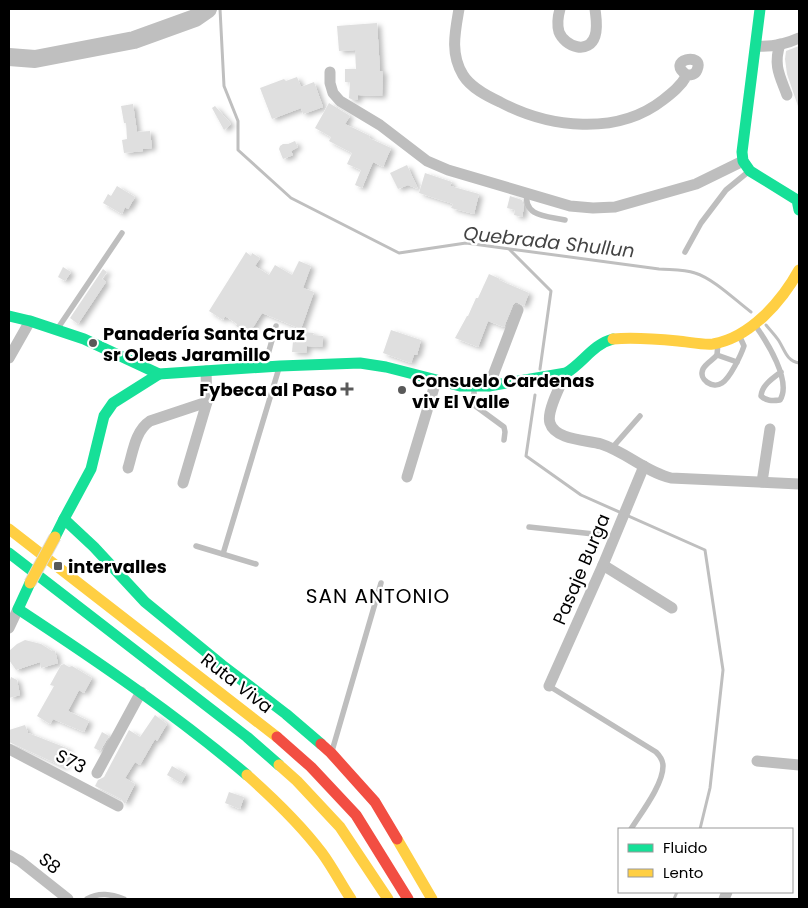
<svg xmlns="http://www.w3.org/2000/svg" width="808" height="908" font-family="Poppins,sans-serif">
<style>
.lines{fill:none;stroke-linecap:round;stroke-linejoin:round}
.stream{stroke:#bfbfbf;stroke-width:3}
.river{stroke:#bfbfbf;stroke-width:18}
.building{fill:#dfdfdf;filter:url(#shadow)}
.lane{stroke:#bebebe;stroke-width:5.5}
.street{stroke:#bebebe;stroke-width:11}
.fast{stroke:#16e098;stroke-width:11}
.slow{stroke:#ffcf43;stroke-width:11}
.jam{stroke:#f24e42;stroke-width:11}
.slow-bridge-casing{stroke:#dbdbdb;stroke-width:13;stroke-linecap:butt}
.slow-bridge{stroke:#ffcf43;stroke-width:11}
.poi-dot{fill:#595959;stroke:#fff;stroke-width:2}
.labels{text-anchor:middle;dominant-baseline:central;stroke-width:4.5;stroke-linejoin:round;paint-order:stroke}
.poi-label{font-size:18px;font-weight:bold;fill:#000;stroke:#fff;text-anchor:start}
.street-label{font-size:18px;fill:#000;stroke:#fff}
.water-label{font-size:19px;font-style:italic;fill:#444;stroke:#fff}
.quarter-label{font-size:20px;letter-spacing:1px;fill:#000;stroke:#fff}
</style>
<defs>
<filter id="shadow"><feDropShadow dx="4" dy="2.5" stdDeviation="2.5" flood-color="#0004"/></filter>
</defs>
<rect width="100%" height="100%" fill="#fff"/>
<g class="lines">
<g class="stream">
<path d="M220,9L224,86L238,121V150L291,198L399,253L466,243L659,269C671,270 684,269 695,273C714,279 735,300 751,312"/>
<polyline points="510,250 551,291 540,369"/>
<path d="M766,325C770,330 775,335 779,341C785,351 787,361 799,363"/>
<polyline points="535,395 526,456 581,495 705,550 723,670 710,788 700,829"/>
<polyline points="674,899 677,892"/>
</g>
<polyline class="river" points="9,57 35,59 134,40 195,18 208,9"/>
</g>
<g class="building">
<polygon points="377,23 380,71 383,71 382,96 358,95 358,100 353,100 349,98 350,82 345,82 345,69 356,69 355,50 339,51 337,26"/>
<polygon points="799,46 799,109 787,74 785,59 786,51"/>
<polygon points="297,77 301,87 314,82 323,107 303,114 301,108 272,119 260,88 284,79 286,81"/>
<polygon points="329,103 350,116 345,124 370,136 369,138 391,148 383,167 373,162 362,188 355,185 361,170 347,164 352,153 329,141 331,137 315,128"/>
<polygon points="133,104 137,132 150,131 152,148 143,149 143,151 124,153 122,140 127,139 126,123 124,123 121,106"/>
<polygon points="215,106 231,124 224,130 212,108"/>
<polygon points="295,141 298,147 291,151 293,155 283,159 279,149 280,146 283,144 288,144"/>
<polygon points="407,165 418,189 408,185 398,189 390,173"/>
<polygon points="425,173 452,182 450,186 479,194 474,214 451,208 453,204 419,193"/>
<polygon points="117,186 135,197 128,209 125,207 122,214 103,203 108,194 111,196"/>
<polygon points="510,196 522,200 524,207 522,217 514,215 515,210 507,208"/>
<polygon points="246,252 251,256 252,253 260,258 255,266 269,275 275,265 292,275 299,261 311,266 303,288 314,292 301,329 262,313 249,334 236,326 237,324 225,316 223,320 209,311"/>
<polygon points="63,267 71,272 65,281 58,277"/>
<polygon points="103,269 107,272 102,279 106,282 78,324 70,318"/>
<polygon points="489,274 500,279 499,280 529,293 524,306 516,302 513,305 504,327 488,321 478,347 455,338 467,316 468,316 476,298 478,298"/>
<polygon points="391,330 421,340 417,355 414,355 411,363 383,353"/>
<polygon points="294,331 314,333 313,335 323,336 322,347 307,346 306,353 292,352"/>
<polygon points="25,640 41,644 52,651 55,651 58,663 41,668 40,662 16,670 9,660 9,651 17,644"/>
<polygon points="64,664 69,667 72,666 92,678 84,693 79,690 68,711 89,721 84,732 53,719 50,724 37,716 54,686 50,685 61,665"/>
<polygon points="11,677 17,680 20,695 9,698 9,683"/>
<polygon points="155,715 167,724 157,741 155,739 140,765 135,762 125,778 135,784 125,804 121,799 95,786 98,780 104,777 129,730 140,737"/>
<polygon points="25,725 28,733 69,749 65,758 68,759 64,767 9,742 9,730"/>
<polygon points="102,732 109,736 100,751 94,748"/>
<polygon points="172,766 186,774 181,783 167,775"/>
<polygon points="229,792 244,797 240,809 225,803"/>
</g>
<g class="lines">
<g class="lane">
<path d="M527,193C523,217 547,216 565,220"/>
<polyline points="685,252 701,223 726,190 748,172"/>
<path d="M755,325C767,342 792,381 780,400C772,401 766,401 761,396C762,385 773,378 781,372"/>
<polyline points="58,328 122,233"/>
<path d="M718,343L717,355C713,360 706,363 703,369C698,380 713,389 722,383C730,378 741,355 744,346L739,335"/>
<polyline points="717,355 737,362"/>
<polyline points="265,365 276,326"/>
<polyline points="474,388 474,405 504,427 505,432 504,440"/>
<polyline points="612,448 640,416"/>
<polyline points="529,527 603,535 614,538"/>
<polyline points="196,546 256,564"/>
<polyline points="223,554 279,368"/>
<path d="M549,686L656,752C660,756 663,761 663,766C663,785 641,813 631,829"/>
<polyline points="332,751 381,583"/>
<path d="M87,899C99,892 111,894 124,899"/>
</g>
<g class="street">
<path d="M459,9C455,32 450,54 463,75C471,88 487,96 500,102C549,128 617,136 663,100C672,93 681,86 687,75C691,75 695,75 697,70C705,51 664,60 687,75"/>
<path d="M560,9C558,16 557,25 559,32C565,47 589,55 595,36C598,27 596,18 595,9"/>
<path d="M780,44C773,66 780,76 787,95"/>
<path d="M757,46C771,47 786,44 799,38"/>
<polyline points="330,72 330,83 333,93 340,101 380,125 427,161 448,170 570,206 593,208 615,207 696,184 743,161"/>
<polyline points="9,358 30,321"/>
<path d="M566,373C561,384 546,412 550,423C555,440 587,440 601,444C626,452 646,472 671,478L799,484"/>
<polyline points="489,386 518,310"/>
<path d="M128,468C133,452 135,431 150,421L207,402"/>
<polyline points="407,477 436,381"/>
<polyline points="762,482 770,429"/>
<polyline points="183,483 207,402 206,371"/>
<polyline points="603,565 672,608"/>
<polyline points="9,628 18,609"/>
<polyline points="549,686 603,565 644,466"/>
<polyline points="9,749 118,806"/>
<polyline points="757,761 799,765"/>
<polyline points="97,773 141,692"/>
<polyline points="9,855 20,861 68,899"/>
<polyline points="724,899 727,892"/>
</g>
<g class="fast">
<polyline points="760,9 742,152 743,161 750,171 797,200 799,210"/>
<path d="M9,316L30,321L84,339L159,374L280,366L360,363L386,367L460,386H489L566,373C583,363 593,344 613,339"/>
<polyline points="64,519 91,469 104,416 113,403 159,374"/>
<polyline points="55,537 64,519 94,547 145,602 222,665 286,714 321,744"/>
<polyline points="9,553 247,737 279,765"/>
<path d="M30,583L18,609C97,661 175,714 247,775"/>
</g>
<g class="slow">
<path d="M613,339C635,337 657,339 678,341C689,342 703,345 713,344C750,338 782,301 799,270"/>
<polyline points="9,529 277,737"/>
<polyline points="279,765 297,781 340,827 388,899"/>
<path d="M247,775C274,799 301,825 322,853C333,868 341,884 351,899"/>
<polyline points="397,839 432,899"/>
</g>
<g class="jam">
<polyline points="277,737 311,767 356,815 408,899"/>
<polyline points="321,744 331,753 375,802 397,839"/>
</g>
<defs>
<polyline id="slow-bridge" points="30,583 55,537"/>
</defs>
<use href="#slow-bridge" class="slow-bridge-casing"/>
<use href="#slow-bridge" class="slow-bridge"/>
</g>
<g class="poi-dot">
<circle cx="93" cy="343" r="5"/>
<path d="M344.5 381.5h5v5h5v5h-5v5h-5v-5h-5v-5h5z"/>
<circle cx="402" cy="390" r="5"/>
<rect x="53" y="561" width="10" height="10" rx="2.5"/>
</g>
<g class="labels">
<g class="poi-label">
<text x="103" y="333">Panadería Santa Cruz<tspan x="103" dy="21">sr Oleas Jaramillo</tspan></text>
<text x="412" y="380">Consuelo Cardenas<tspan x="412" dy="21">viv El Valle</tspan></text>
<text x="337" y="389" text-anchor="end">Fybeca al Paso</text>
<text x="68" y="566">intervalles</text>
</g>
<g class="street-label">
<text transform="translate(581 569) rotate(-67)">Pasaje Burga</text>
<text transform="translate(237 683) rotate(38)">Ruta Viva</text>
<text transform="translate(71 761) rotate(27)">S73</text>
<text transform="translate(50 863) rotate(39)">S8</text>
</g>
<g class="water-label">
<text transform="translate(549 242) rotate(6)">Quebrada Shullun</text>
</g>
<g class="quarter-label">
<text x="378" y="596">SAN ANTONIO</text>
</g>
</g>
<rect width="808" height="908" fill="none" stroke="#000000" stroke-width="20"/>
<rect x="618" y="828" width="175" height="65" fill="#ffffff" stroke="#999999"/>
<rect x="628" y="844" width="25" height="8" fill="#16e098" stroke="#999999"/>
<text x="663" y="853" font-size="15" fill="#000000">Fluido</text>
<rect x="628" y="869" width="25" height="8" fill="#ffcf43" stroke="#999999"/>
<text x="663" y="878" font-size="15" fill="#000000">Lento</text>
</svg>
